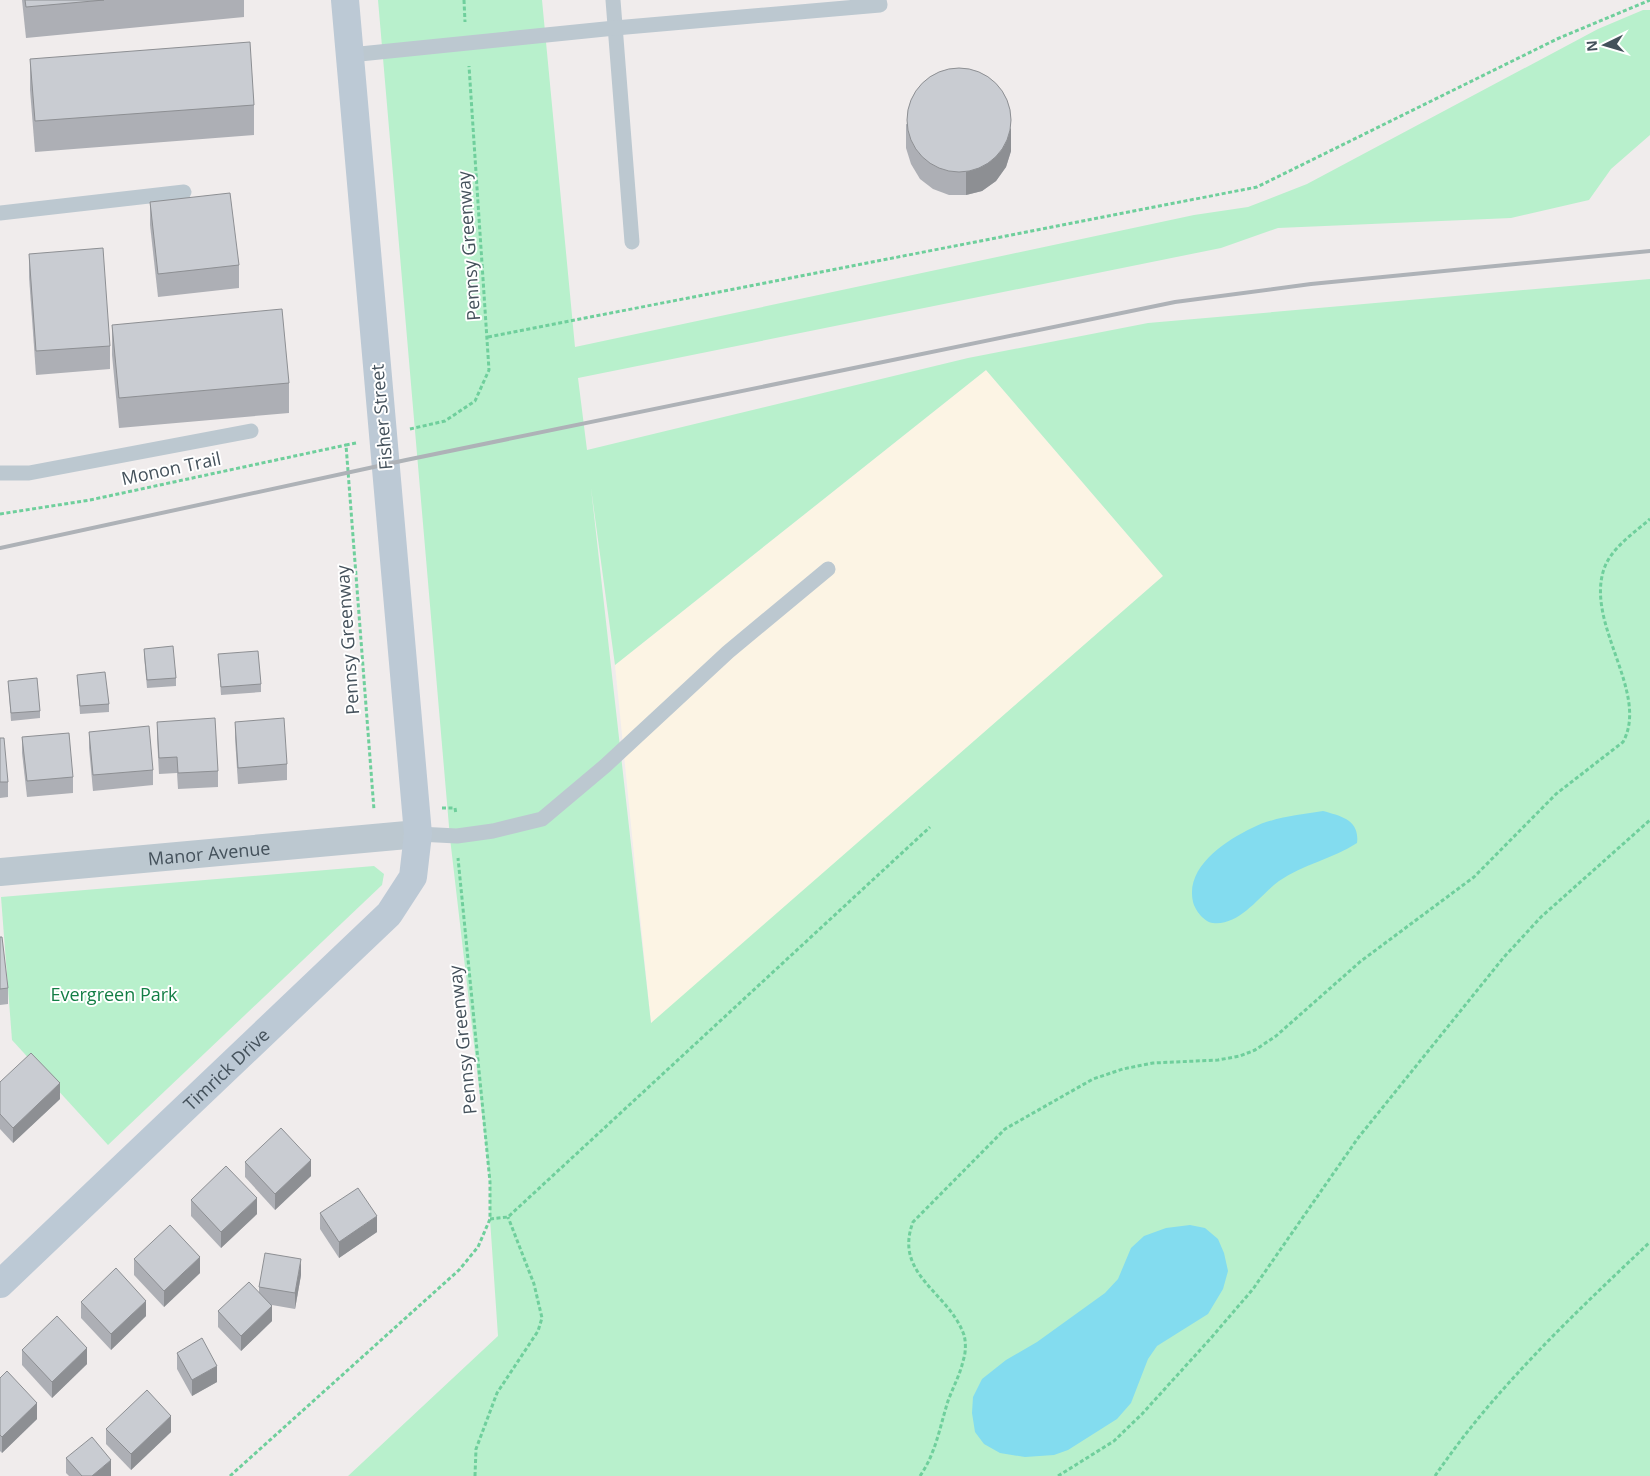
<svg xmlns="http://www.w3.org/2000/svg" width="1650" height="1476" font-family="'Open Sans',sans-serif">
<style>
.commercial{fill:#fcf4e4}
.green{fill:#b8f0cc;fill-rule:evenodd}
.water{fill:#83dcef}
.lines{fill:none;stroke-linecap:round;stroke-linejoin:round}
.path{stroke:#6fcf9c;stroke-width:3;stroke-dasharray:4 2.5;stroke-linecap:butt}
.lane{stroke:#bcc8d0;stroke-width:15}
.street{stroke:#bcc8d0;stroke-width:28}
.secondary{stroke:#bcc9d5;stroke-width:28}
.rail{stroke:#aeb2b7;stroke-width:4}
.wall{fill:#adafb5}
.shaded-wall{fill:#8d8f93}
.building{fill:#c9ccd2;stroke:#8d8f93}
.labels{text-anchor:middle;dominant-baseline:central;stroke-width:4;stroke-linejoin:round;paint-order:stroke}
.street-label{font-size:18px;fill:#44515b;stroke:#fff}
.park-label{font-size:18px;fill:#137e45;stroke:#fff}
</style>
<rect width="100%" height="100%" fill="#f0ecec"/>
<polygon class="commercial" points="986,370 1163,576 651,1024 615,665"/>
<g class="green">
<path d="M378,0H542L575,347L1194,215L1248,207L1307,184L1598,29L1643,10H1650V135L1611,169L1589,200L1511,218L1278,228L1221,248L578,378L587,450L968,358L1148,323L1650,279V1476H348L498,1336L490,1219V1182L450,838ZM986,370L1163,576L651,1023L591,488L615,665Z"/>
<polygon points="374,866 384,874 382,885 108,1145 12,1040 1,897"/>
</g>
<g class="water">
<path d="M1323,811C1341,816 1360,820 1357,843C1333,859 1303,864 1279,881C1260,895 1240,926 1213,923C1204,922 1195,910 1193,902C1185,867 1225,841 1252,828C1273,817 1300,815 1323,811Z"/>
<polygon points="1190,1225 1205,1228 1218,1239 1224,1253 1228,1271 1223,1289 1208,1314 1157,1346 1148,1359 1131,1403 1117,1419 1068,1450 1054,1455 1025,1457 1000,1453 984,1444 975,1432 972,1413 973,1397 982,1379 1006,1360 1037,1342 1105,1293 1118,1279 1131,1248 1144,1236 1166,1228"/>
</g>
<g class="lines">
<g class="path">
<polyline points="464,0 465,22"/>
<polyline points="488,337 1257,187 1557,39 1650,0"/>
<polyline points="410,429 445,421 475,401 489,370 469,66"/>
<polyline points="356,443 346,445 374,810"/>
<polyline points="0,514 90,500 346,445"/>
<polyline points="442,808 455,808 456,814"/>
<polyline points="490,1219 508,1217 930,827"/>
<polyline points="230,1476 459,1270 478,1247 490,1219 490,1182 458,858"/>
<polyline points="475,1476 476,1449 497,1393 538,1331 542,1318 534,1284 508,1217"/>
<path d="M920,1476C936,1453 940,1426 948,1401C953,1387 960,1375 963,1361C966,1353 966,1342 964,1335C949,1292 893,1275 913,1222L1005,1129L1093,1079L1123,1069L1153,1063L1218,1060L1240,1056L1255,1050L1276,1036L1361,961L1474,877L1556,794L1623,742C1650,693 1585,624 1604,569C1611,548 1634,533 1650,519"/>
<polyline points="1058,1476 1114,1441 1142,1414 1211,1338 1253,1289 1358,1138 1504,957 1541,917 1650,820"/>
<path d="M1435,1476C1494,1389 1574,1314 1650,1242"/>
</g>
<g class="lane">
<polyline points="613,0 632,242"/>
<polyline points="350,55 615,28 880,5 879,0"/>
<polyline points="0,213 184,192"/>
<polyline points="0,473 29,473 251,431"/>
<polyline points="418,834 457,836 493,831 542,819 605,766 728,652 828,569"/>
</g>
<path class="street" id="s1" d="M0,872L418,834"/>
<path class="secondary" id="s2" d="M0,1284L389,914L413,877L418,834L345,0"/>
<polyline class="rail" points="0,548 406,460 1175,302 1311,284 1650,251"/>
</g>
<g class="wall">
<polygon points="22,0 244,0 244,17 26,38"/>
<polygon points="30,59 254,105 254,135 35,152 30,90"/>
<polygon points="906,124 1011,151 1006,167 996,181 982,191 966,195 949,195 933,189 920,179 911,164 906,148"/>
<polygon points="150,202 239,265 239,288 158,297 150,225"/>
<polygon points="29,254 110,346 110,369 36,375 29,277"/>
<polygon points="112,325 289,383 289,413 119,428 112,355"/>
<polygon points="144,649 176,678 176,686 147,688 144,656"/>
<polygon points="218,654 261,684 261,692 221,695"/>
<polygon points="77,675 109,704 109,712 80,714"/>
<polygon points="8,681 40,711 40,718 11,721"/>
<polygon points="157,722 218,771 218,787 178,789 177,773 159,774 157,737"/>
<polygon points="235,722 287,764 287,780 238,784 235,738"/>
<polygon points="89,732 153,770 153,785 93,791 89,748"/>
<polygon points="22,737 73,777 73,793 27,797 22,753"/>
<polygon points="0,738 8,782 8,797 0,798"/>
<polygon points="0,937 8,988 8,1004 0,1005"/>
<polygon points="0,1082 60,1099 13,1143 0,1129"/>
<polygon points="245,1162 311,1176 275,1210 245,1177"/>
<polygon points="191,1200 257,1214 221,1248 191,1216"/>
<polygon points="320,1213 377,1232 339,1258 320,1229"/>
<polygon points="134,1259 200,1273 164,1307 134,1275"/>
<polygon points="301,1275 295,1309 272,1305 272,1321 241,1351 218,1327 218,1311 259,1292 259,1287"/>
<polygon points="81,1302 146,1316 111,1350 81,1318"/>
<polygon points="22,1350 87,1364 52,1398 22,1365"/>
<polygon points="177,1353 217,1382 192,1396 177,1369"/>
<polygon points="0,1378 37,1419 2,1453 0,1451"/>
<polygon points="106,1429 171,1432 131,1470 106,1444"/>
<polygon points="66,1458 111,1476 69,1476 66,1473"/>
</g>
<g class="shaded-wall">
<polygon points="1011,128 1011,151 1006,167 996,181 982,191 966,195 966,172"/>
<polygon points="60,1083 60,1099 13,1143 13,1128"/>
<polygon points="311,1160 311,1176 275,1210 275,1194"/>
<polygon points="257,1198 257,1214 221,1248 221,1232"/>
<polygon points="377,1216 377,1232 339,1258 339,1242"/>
<polygon points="200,1257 200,1273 164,1307 164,1291"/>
<polygon points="301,1259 301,1275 295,1309 295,1293"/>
<polygon points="146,1301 146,1316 111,1350 111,1334"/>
<polygon points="272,1306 272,1321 241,1351 241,1336"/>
<polygon points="87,1348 87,1364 52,1398 52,1382"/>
<polygon points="217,1366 217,1382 192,1396 192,1380"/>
<polygon points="37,1403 37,1419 2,1453 2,1437"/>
<polygon points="171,1416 171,1432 131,1470 131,1454"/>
<polygon points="111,1460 111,1476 92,1476"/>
</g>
<g class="building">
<polygon points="25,0 104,0 26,7"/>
<polygon points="250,42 254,105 35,121 30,59"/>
<circle cx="959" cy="120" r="52"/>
<polygon points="230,193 239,265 158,274 150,202"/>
<polygon points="103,248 110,346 36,351 29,254"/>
<polygon points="282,309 289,383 119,398 112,325"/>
<polygon points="173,646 176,678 147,680 144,649"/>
<polygon points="258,651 261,684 221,687 218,654"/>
<polygon points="105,672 109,704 80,706 77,675"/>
<polygon points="37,678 40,711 11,713 8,681"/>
<polygon points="215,718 218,771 178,773 177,757 159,758 157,722"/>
<polygon points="284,718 287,764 238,768 235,722"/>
<polygon points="149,726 153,770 93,775 89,732"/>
<polygon points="69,733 73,777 27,781 22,737"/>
<polygon points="0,738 4,738 8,782 0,782"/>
<polygon points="0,937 2,937 8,988 0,989"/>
<polygon points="31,1053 60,1083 13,1128 0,1114 0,1082"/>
<polygon points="281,1128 311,1160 275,1194 245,1162"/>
<polygon points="226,1166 257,1198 221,1232 191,1200"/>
<polygon points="358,1188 377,1216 339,1242 320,1213"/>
<polygon points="170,1225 200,1257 164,1291 134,1259"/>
<polygon points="265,1253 301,1259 295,1293 259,1287"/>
<polygon points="116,1268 146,1301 111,1334 81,1302"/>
<polygon points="249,1282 272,1306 241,1336 218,1311"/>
<polygon points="57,1316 87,1348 52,1382 22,1350"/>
<polygon points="202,1338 217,1366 192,1380 177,1353"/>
<polygon points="7,1371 37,1403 2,1437 0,1435 0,1378"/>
<polygon points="147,1390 171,1416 131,1454 106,1429"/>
<polygon points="92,1437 111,1460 92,1476 82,1476 66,1458"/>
</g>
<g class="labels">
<g class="street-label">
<text transform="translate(468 246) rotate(-94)">Pennsy Greenway</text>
<text transform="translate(381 417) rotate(-95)">Fisher Street</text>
<text transform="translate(171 468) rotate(-12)">Monon Trail</text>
<text transform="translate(347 640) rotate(-94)">Pennsy Greenway</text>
<text stroke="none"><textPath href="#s1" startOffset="210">Manor Avenue</textPath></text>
<text transform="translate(462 1040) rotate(-96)">Pennsy Greenway</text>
<text stroke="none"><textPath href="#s2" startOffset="312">Timrick Drive</textPath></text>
</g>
<g class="park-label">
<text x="114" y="994">Evergreen Park</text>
</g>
</g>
<g transform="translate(1605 45) rotate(265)" stroke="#ffffff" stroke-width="4" paint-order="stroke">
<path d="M0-4L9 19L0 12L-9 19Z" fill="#44515b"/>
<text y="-8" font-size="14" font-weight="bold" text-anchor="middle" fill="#44515b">N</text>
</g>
</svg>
